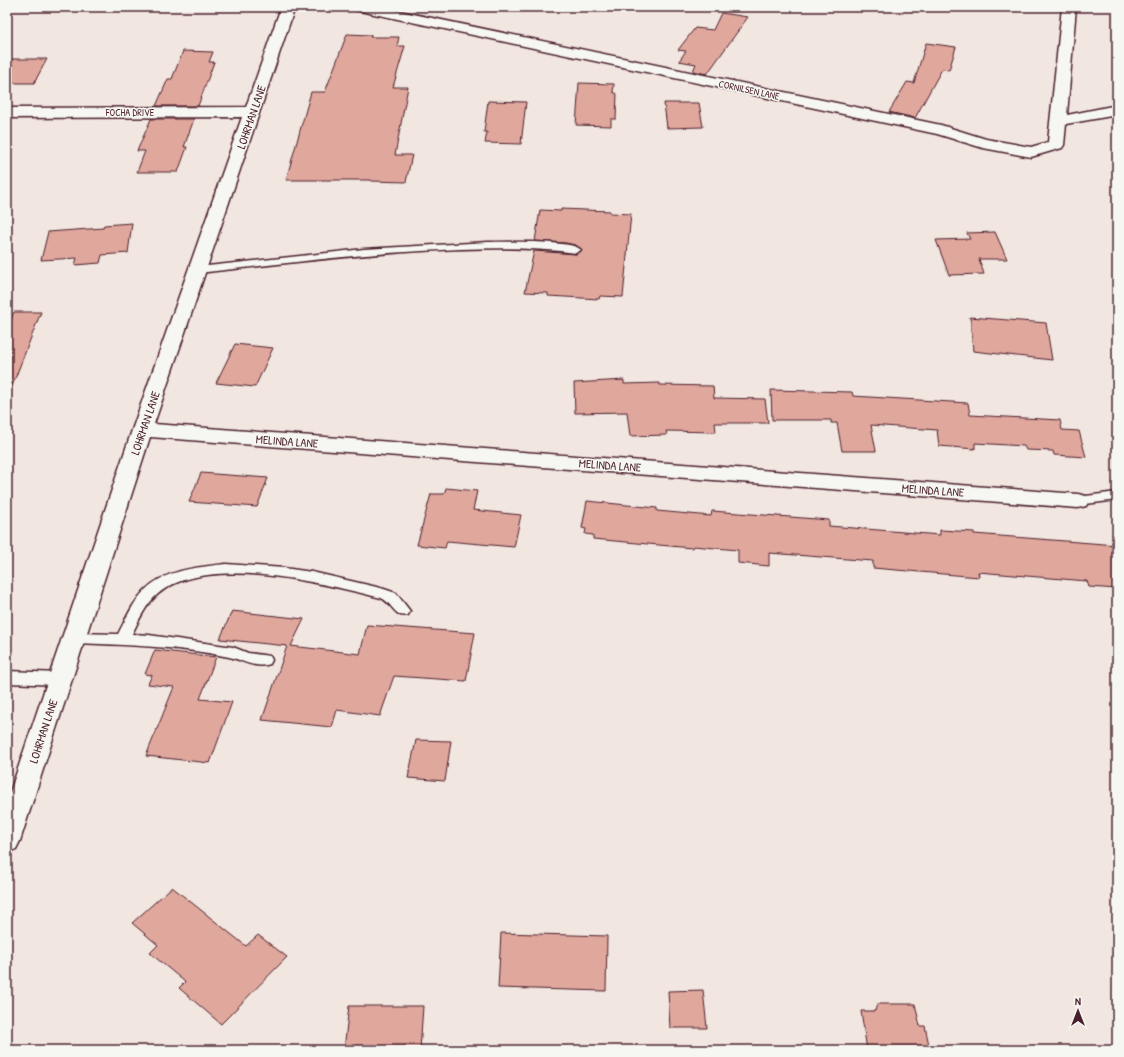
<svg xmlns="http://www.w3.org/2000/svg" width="1124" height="1057" font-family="'Patrick Hand',sans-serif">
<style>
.building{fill:#e0a79d;stroke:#4a1f2b}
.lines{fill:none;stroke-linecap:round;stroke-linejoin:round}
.lane-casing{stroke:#4a1f2b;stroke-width:3}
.street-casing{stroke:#4a1f2b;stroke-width:3}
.lane{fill:#f6f6f2;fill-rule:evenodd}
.street{fill:#f6f6f2;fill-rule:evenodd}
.labels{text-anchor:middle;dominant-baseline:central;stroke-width:3;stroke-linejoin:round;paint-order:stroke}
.far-street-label{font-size:10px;fill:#4a1f2b;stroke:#f6f6f2}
.street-label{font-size:12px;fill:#4a1f2b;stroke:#f6f6f2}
</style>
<rect width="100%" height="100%" fill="#f2e6e1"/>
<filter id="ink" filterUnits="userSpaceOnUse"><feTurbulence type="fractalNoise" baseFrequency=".025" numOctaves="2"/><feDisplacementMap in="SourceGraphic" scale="8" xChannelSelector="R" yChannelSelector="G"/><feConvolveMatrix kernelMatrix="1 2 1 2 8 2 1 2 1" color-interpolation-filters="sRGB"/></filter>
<g filter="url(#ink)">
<g class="building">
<polygon points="721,13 748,17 707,74 693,71 696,64 679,61 686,51 678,50 695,28 713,30"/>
<polygon points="347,34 371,35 370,37 399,37 397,46 405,46 393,87 408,87 395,155 412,155 406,182 371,181 371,180 286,180 311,92 325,92"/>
<polygon points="926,43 956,47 949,70 942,69 915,118 889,112 907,82 914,83"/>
<polygon points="183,51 213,52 209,62 214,62 198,106 156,106 168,79 172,79"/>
<polygon points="7,59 47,59 34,83 7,83"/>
<polygon points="579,83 614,84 613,92 617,94 616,119 611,119 611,126 576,125"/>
<polygon points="488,101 526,102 521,144 485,143 487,132 484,132"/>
<polygon points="664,103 699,103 703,127 667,128"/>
<polygon points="151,119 194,119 184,147 187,147 178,172 137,172 145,151 137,151"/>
<polygon points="561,209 610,211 610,213 631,214 623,297 600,296 599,299 548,296 548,293 525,292 534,251 576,254 582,250 576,245 566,243 535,241 540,210 561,211"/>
<polygon points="132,223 128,253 102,255 100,263 75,265 77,258 41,260 48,232 103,228 104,225"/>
<polygon points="995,232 1007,259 979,259 984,274 949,275 936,240 970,239 967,233"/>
<polygon points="14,312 41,312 9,394 7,394 7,328"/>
<polygon points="970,317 1046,323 1052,360 973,351"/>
<polygon points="235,344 273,348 255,387 216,383"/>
<polygon points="624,380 624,384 660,383 660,385 713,386 714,398 765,399 768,423 715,423 716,432 666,431 667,435 630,436 627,412 575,413 574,383"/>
<polygon points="771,390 852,392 853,396 968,403 970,415 1060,420 1062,430 1079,431 1086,457 1054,455 1053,451 1026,450 1024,446 975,443 975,449 939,446 937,430 871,425 876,451 842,451 837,423 831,423 831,420 772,420"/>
<polygon points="201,473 268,478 257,507 189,502"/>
<polygon points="446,488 477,491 473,510 521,515 514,547 447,541 445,548 417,545 431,494 444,494"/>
<polygon points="587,501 657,508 657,511 711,516 712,511 829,520 829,526 940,535 940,530 974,532 974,534 1117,545 1117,589 1089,587 1087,581 978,572 979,577 873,568 873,561 769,553 769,566 738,563 738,550 693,546 692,548 593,539 593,535 585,534 586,529 582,528"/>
<polygon points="232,611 304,619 291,646 360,654 367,625 475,633 466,681 394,676 380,716 337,710 332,727 262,720 287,646 220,639"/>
<polygon points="155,650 216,657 200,699 232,702 210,763 146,756 174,687 148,684 152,675 145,674"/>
<polygon points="416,740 451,741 445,781 408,778"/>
<polygon points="172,887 246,946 258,935 287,957 221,1024 179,988 185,982 150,953 158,945 132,923"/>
<polygon points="501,933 607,936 606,991 498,988"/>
<polygon points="703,990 707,1028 670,1028 668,991"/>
<polygon points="877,1004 915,1004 920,1026 925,1026 930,1050 867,1050 861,1011 875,1011"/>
<polygon points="349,1006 423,1006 420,1050 344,1050"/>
</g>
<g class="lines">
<defs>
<g id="lane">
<path d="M488,242C504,242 573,240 581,250L576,253C525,246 473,248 422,251C347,255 272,265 198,273L193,270L198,267L364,249Z"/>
<polygon points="1117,492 1117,500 1078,505 1073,504 1072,501 1073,498 1078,497"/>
<path d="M226,564L284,568L312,572L381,588L396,593L410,611L408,615C395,619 392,602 381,598C325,584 206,553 158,594C146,604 139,620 132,634L149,635L233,647L248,653L270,656L272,660L270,664C254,669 243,660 229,657C178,646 126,645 74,643L69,642L67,638L69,634L74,633L118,634C126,619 133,602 145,590C166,569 199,567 226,564Z"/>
<polygon points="7,671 60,673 65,675 67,679 65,683 60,685 7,683"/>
</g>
<g id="street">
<polygon points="281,7 295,7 154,424 1078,494 1086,496 1089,501 1086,506 1078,508 150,437 20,841 16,849 7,853 7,801 132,430 242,117 7,118 7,108 246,107"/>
<polygon points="353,7 380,7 941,125 986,139 1031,147 1048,142 1062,7 1076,7 1067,115 1117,105 1117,115 1066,124 1064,145 1062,148 1031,157 983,148 937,134 360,11 355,10"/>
</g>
</defs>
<use href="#lane" class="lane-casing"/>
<use href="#street" class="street-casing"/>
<use href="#lane" class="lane"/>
<use href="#street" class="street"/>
</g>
</g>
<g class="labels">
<g class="far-street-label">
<text transform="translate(749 90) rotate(12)">CORNILSEN LANE</text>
<text x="130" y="112">FOCHA DRIVE</text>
</g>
<g class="street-label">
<text transform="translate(251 117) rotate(-71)">LOHRMAN LANE</text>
<text transform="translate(145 423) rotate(-71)">LOHRMAN LANE</text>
<text transform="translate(287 441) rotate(4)">MELINDA LANE</text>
<text transform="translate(610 465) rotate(4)">MELINDA LANE</text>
<text transform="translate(933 490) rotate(4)">MELINDA LANE</text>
<text transform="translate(43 731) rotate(-72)">LOHRMAN LANE</text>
</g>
</g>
<rect width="1124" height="1057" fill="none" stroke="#f6f6f2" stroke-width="24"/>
<rect x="12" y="12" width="1100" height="1033" fill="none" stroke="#4a1f2b" stroke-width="1.5" filter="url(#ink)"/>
<g transform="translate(1078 1011)" stroke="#f6f6f2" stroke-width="3" paint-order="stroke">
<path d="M0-3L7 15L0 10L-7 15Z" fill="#4a1f2b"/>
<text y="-6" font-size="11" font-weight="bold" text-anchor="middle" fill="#4a1f2b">N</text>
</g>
</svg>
